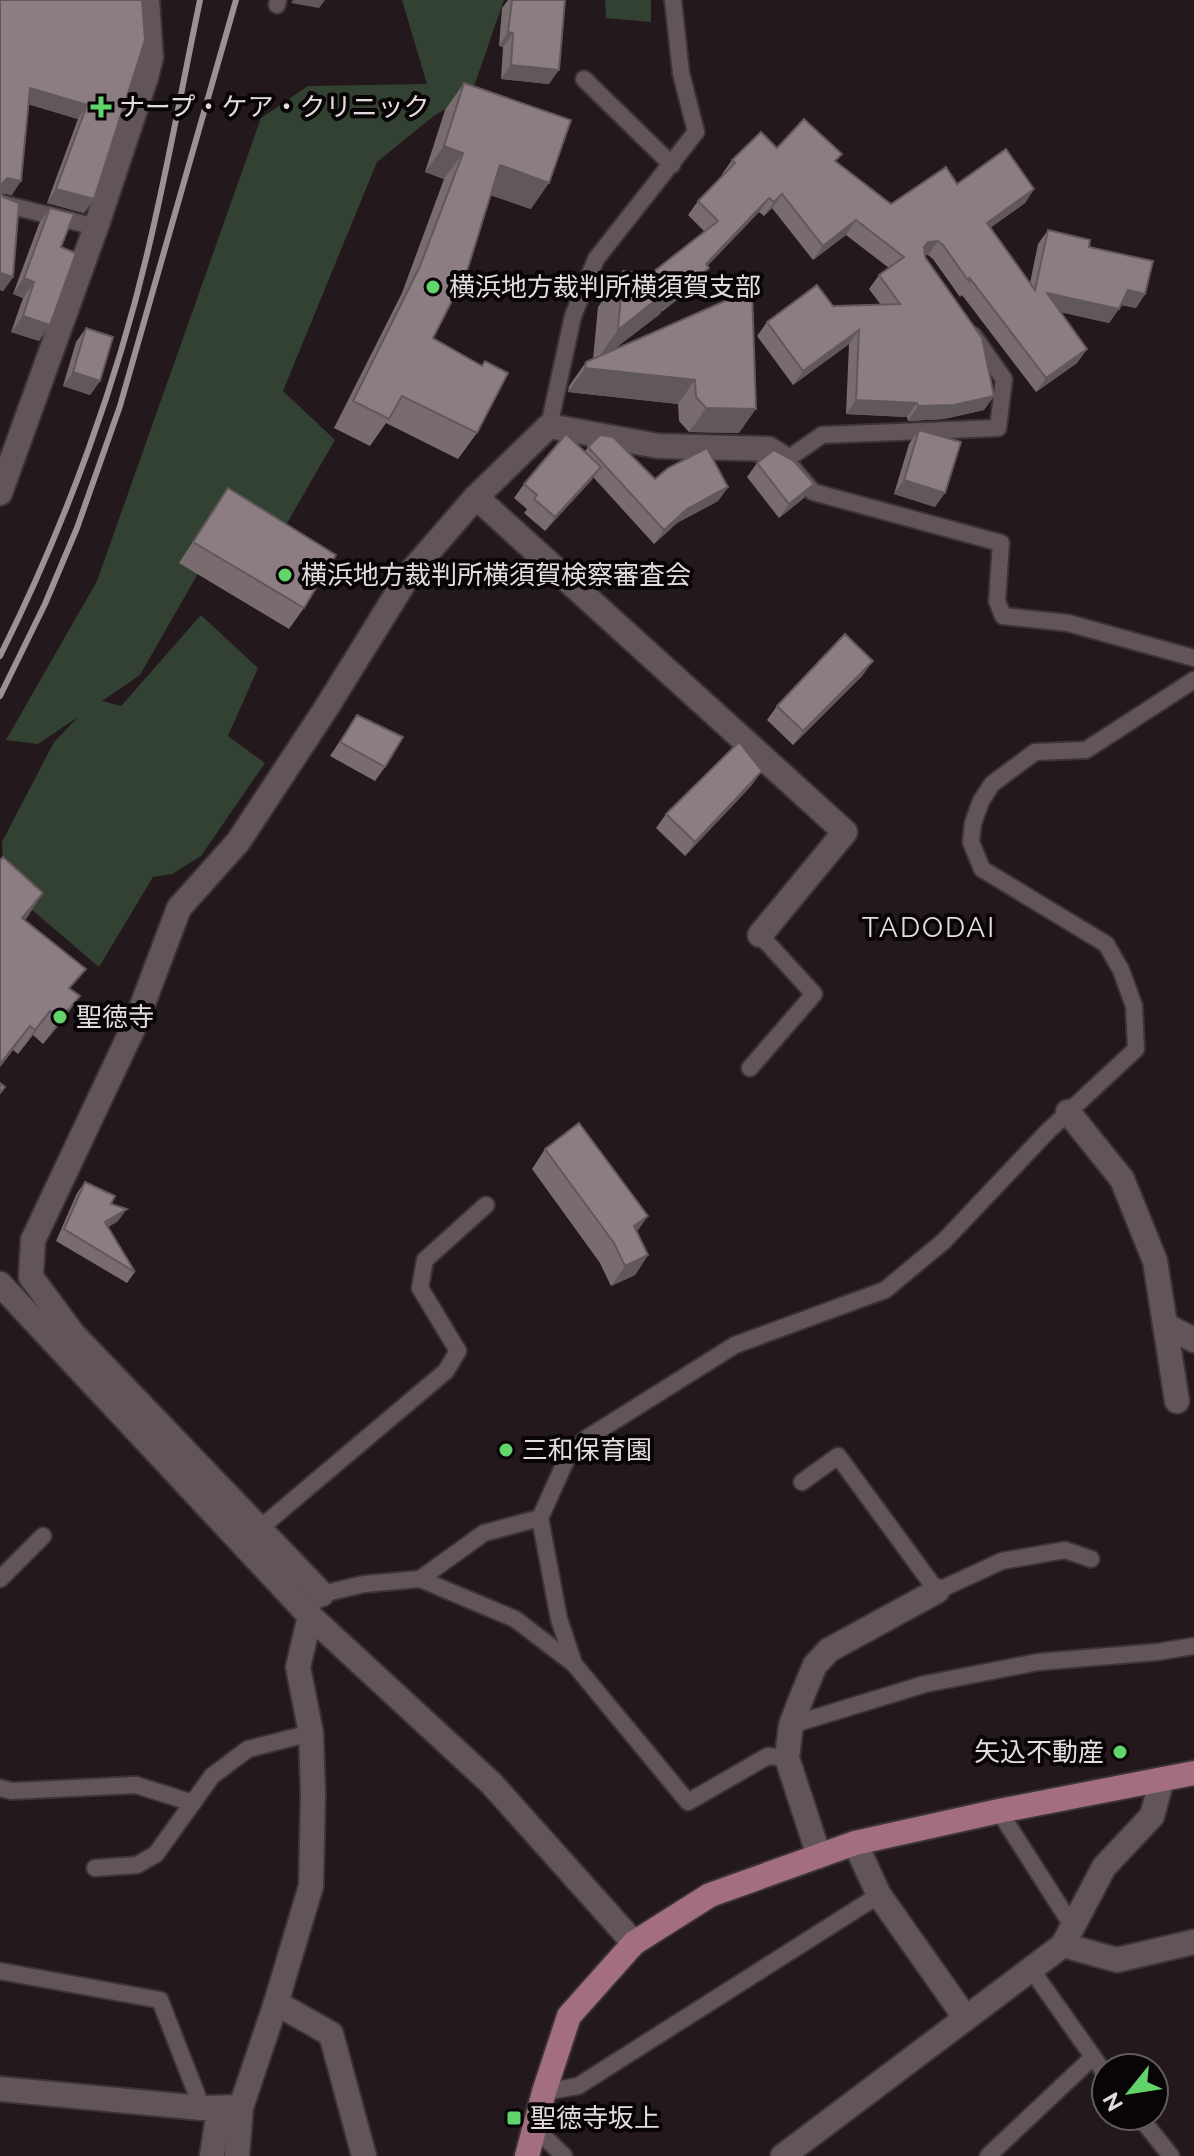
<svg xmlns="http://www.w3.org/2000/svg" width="1194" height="2156" font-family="Raleway,'Noto Sans JP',sans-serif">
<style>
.green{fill:#334133}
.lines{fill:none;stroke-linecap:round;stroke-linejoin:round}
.service-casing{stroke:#3b3335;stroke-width:20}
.minor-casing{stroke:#3b3335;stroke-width:28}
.tertiary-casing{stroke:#3b3335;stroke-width:28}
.primary-casing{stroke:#3b3335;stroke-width:28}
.service{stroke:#625559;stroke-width:16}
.minor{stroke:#625559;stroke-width:24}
.tertiary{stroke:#625559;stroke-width:24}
.primary{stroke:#a36f7f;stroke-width:24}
.rail{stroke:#9b9294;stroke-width:6}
.wall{fill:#786c6f}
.shaded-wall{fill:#61585a}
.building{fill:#8b7d81;stroke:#61585a;stroke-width:2}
.poi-dot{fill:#61d46a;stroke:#090506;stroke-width:3}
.labels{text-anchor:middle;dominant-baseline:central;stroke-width:8;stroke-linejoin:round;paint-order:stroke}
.poi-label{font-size:26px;fill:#e3dbdd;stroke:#090506;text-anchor:start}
.neighbourhood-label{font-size:28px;letter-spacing:2px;fill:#e3dbdd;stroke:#090506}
</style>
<rect width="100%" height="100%" fill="#23181c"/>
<g class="green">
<polygon points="402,0 504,0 471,95 435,115 377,162 283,391 335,440 283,530 200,570 140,675 102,701 121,706 201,615 258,668 228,736 265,763 201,856 172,874 153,877 99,967 4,886 2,842 54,742 78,717 38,744 6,740 97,581 261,118 308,86 427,84"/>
<polygon points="605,0 651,0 651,22 606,18"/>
</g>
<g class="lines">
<defs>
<g id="service">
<polyline points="277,5 278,0"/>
<polyline points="584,79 672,165"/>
<polyline points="0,203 96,227"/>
<polyline points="973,335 1004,379 998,428 822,435 786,460 813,492 1001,543 997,601 1003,616 1068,623 1194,658"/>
<polyline points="549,426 573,316 596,259 696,132 681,73 673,0"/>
<polyline points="750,1068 814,994 760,935"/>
<polyline points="802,1482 838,1456 937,1591 1002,1561 1065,1550 1091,1559"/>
<polyline points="540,1518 559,1619 574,1664 688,1802 768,1756 787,1758"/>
<polyline points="259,1529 446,1371 458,1351 420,1288 425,1260 486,1205"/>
<polyline points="0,1579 43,1536"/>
<polyline points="420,1579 515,1619 574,1664"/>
<polyline points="318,1600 322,1594 364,1584 420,1579 484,1533 540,1518 568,1456 587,1438 735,1345 885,1290 944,1241 1048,1131 1136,1049 1134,1006 1121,970 1106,944 982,869 971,842 973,823 981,801 992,784 1035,752 1086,750 1194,680"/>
<polyline points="791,1725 925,1684 1038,1662 1157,1652 1194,1646"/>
<polyline points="0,1788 12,1791 136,1785 193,1803"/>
<polyline points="999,1811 1073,1927"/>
<polyline points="95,1868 137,1865 156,1854 212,1776 248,1749 311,1733"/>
<polyline points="1031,1969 1106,2075"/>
<polyline points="0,1971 160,2000 202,2108"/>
<polyline points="544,2092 578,2086 879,1895"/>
<polyline points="1139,2116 1171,2156"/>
<polyline points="535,2128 564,2156"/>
<polyline points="988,2156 1092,2058"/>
</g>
<g id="minor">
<polyline points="0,493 96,227 146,77 151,57 147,0"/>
<polyline points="476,497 845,832 760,935"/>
<polyline points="1068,1112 1122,1179 1155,1261 1177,1401"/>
<polyline points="1165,1325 1194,1340"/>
<polyline points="322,1594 73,1334 31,1277 33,1240 136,1022 179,908 238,842 325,710 410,573 476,497 549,426 658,446 769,449 786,460"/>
<polyline points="855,1843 879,1895 965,2017"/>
<polyline points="819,1856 787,1758 791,1725 803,1694 815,1665 829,1650 937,1591"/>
<polyline points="1063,1945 1117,1960 1194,1942"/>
<polyline points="276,2003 331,2034 364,2156"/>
<polyline points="0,2089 202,2108 241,2107"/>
<polyline points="212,2156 219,2109"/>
<polyline points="237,2156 241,2107 276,2003 311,1886 313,1793 311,1733 298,1667 310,1616"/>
<polyline points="783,2156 1063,1945 1104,1867 1152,1816 1162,1779"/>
</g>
<polyline id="tertiary" points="0,1284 310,1616 491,1783 634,1943"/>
<polyline id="primary" points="527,2156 544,2092 569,2016 634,1943 710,1895 855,1843 999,1811 1194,1773"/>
</defs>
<use href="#service" class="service-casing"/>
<use href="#minor" class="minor-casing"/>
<use href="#tertiary" class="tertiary-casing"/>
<use href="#primary" class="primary-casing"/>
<use href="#service" class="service"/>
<use href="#minor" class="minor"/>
<use href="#tertiary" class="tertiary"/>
<use href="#primary" class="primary"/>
<g class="rail">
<path d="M0,656C66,524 120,376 152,233C170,155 184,77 200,0"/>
<polyline points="0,696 45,604 77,528 120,406 236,0"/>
</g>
</g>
<g class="wall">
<polygon points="0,0 142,0 94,199 84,213 47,203 78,119 28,104 12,195 1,193 13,277 3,291 0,290"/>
<polygon points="508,0 565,0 549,84 501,79 503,47 499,46 502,8"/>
<polygon points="464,83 531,209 490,195 433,338 477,433 458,459 386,423 370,446 334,428 402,293 444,179 425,172 445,110"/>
<polygon points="777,148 836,162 891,204 957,184 1034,189 1025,203 990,228 1030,283 1038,244 1048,230 1089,247 1145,294 1136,308 1121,305 1109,323 1061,312 1087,349 1077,363 1036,392 962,295 960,297 933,259 928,255 925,255 994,396 984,410 944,419 908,421 907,417 846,414 849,344 793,385 757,336 767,322 833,306 881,305 869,289 879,275 889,268 846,235 813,260 772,208 764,216 759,212 707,266 709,268 699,282 663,311 662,310 660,314 613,350 752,289 739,433 689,432 679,421 678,404 568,392 569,386 586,362 593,359 598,307 623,271 652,274 705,232 688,215 698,201 723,175 722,174 732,160"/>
<polygon points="50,208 61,247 39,341 11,332 23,298 13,294 39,224"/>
<polygon points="86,328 100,381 90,395 63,386 76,342"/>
<polygon points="919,430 935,507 894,494 909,444"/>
<polygon points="588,447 655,479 728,487 718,501 677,523 654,544 593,477 545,531 524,513 527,509 514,498 524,484 585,451"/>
<polygon points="757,463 814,484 804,498 779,518 747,477"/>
<polygon points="228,488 304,608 289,629 179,563"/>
<polygon points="863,675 793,745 767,720 777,706"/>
<polygon points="357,715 385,767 375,781 330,756"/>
<polygon points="752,785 685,856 656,828 666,814"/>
<polygon points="0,860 24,920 72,990 80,996 63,1020 43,1044 33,1035 18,1054 13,1050 0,1067"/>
<polygon points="545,1149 648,1255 635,1275 611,1286 600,1263 532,1169"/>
<polygon points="85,1182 111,1204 118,1221 108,1227 135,1272 127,1283 56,1241 77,1193"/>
</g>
<g class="shaded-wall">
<polygon points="293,0 325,0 319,8 291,3"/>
<polygon points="508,32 513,33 503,47 499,46"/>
<polygon points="511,65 559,70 549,84 501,79"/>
<polygon points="30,88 87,105 78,119 20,102"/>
<polygon points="444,146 463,153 444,179 425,172"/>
<polygon points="500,165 549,183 531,209 481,192"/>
<polygon points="7,178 21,181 12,195 0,193 0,186"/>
<polygon points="56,189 94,199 84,213 47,203"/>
<polygon points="1034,189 1025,203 977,237 987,223"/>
<polygon points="782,194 772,208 764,216 774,202"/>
<polygon points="769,198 759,212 696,278 706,264"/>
<polygon points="856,220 846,235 813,260 823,246"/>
<polygon points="938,241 928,255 918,256 928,242"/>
<polygon points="709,268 699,282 663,311 672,297"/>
<polygon points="0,273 13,277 3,291 0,290"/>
<polygon points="685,277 660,314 592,366 618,330"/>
<polygon points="24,278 34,282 23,298 13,294"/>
<polygon points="1128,290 1145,294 1136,308 1118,304"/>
<polygon points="1047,293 1119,309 1109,323 1037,307"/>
<polygon points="23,316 50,325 39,341 11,332"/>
<polygon points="859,330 849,344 793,385 803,371"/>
<polygon points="1087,349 1077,363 1036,392 1046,378"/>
<polygon points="585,368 695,380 678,404 568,392"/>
<polygon points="73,372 100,381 90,395 63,386"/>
<polygon points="994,396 984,410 944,419 908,421 918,406"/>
<polygon points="856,400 917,403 907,417 846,414"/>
<polygon points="706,408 756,409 739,433 689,432"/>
<polygon points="601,467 591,481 545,531 555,517"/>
<polygon points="904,480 945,493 935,507 894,494"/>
<polygon points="814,484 804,498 779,518 789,504"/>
<polygon points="728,487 718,501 677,523 654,544 664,530 687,509"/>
<polygon points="873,661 863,675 793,745 803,731"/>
<polygon points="762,771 752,785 685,856 695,842"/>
<polygon points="43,893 27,918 5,942 22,918"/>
<polygon points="80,996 63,1020 43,1044 60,1020"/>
<polygon points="50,1011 33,1035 18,1054 35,1030"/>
<polygon points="30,1026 13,1050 0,1067 0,1064"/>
<polygon points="127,1209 118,1221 97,1234 105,1222"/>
<polygon points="648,1216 634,1236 634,1226"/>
<polygon points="648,1255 635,1275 611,1286 625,1266"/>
</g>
<g class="building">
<polygon points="0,0 142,0 145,40 94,199 56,189 87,105 30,88 21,181 7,178 0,186"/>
<polygon points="512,0 565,0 559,70 511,65 513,33 508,32"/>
<polygon points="464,83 571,120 549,183 500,165 467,271 433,338 482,366 485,361 508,373 477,433 402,396 389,419 353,401 420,266 463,153 444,146"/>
<polygon points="804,119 842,154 835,161 891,204 946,167 957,184 1006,149 1034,189 987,223 1035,290 1048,230 1090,240 1089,247 1153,261 1145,294 1128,290 1119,309 1047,293 1087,349 1046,378 969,277 970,283 943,245 938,241 928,242 924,247 925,257 982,338 994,396 954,405 918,406 917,403 856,400 859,330 803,371 767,322 817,285 833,306 900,304 879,275 904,257 856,220 823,246 782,194 774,202 769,198 706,264 709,268 672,297 672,296 685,277 655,274 653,272 718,221 698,201 735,163 732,160 761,132 777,148"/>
<polygon points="0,190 3,197 19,203 13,277 0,273"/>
<polygon points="50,208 74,214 61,247 76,253 50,325 23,316 34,282 24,278"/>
<polygon points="623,271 685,277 618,330"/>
<polygon points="752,289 756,409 706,408 696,397 695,380 585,368 586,362"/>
<polygon points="86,328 113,337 100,381 73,372"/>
<polygon points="919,430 961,442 945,493 904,480"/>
<polygon points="566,434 601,467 555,517 534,499 537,495 524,484"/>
<polygon points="600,435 613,437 655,479 668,468 707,448 728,487 687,509 664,530 588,447"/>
<polygon points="774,450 794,461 814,484 789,504 757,463"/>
<polygon points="228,488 336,555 304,608 193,542"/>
<polygon points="845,634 873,661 803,731 777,706"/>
<polygon points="357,715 403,737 385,767 340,742"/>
<polygon points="739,742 762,771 695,842 666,814"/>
<polygon points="3,857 43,893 22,918 86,969 69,988 80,996 60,1020 50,1011 35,1030 30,1026 0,1064 0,860"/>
<polygon points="0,1083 5,1087 0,1093"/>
<polygon points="579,1123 648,1216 634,1226 648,1255 625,1266 614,1243 545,1149"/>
<polygon points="85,1182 115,1196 111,1204 127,1209 105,1222 135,1272 64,1229"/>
</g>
<g class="poi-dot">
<path d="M97 95h8v8h8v8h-8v8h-8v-8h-8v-8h8z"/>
<circle cx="433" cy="287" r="8"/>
<circle cx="285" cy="575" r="8"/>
<circle cx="60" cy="1017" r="8"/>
<circle cx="506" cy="1450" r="8"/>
<circle cx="1120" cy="1752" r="8"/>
<rect x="506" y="2110" width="16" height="16" rx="4"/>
</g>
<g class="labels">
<g class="poi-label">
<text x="119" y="107">ナープ・ケア・クリニック</text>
<text x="449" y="287">横浜地方裁判所横須賀支部</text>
<text x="301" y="575">横浜地方裁判所横須賀検察審査会</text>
<text x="76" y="1017">聖徳寺</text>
<text x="522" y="1450">三和保育園</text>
<text x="1104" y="1752" text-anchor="end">矢込不動産</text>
<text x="530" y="2118">聖徳寺坂上</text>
</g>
<g class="neighbourhood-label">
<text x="929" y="927">TADODAI</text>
</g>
</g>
<g transform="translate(1130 2092) rotate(240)"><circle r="38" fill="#090506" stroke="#605b5c" stroke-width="2"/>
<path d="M0-6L14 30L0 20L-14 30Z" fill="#61d46a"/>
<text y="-12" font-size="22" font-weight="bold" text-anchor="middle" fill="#e3dbdd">N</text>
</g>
</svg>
